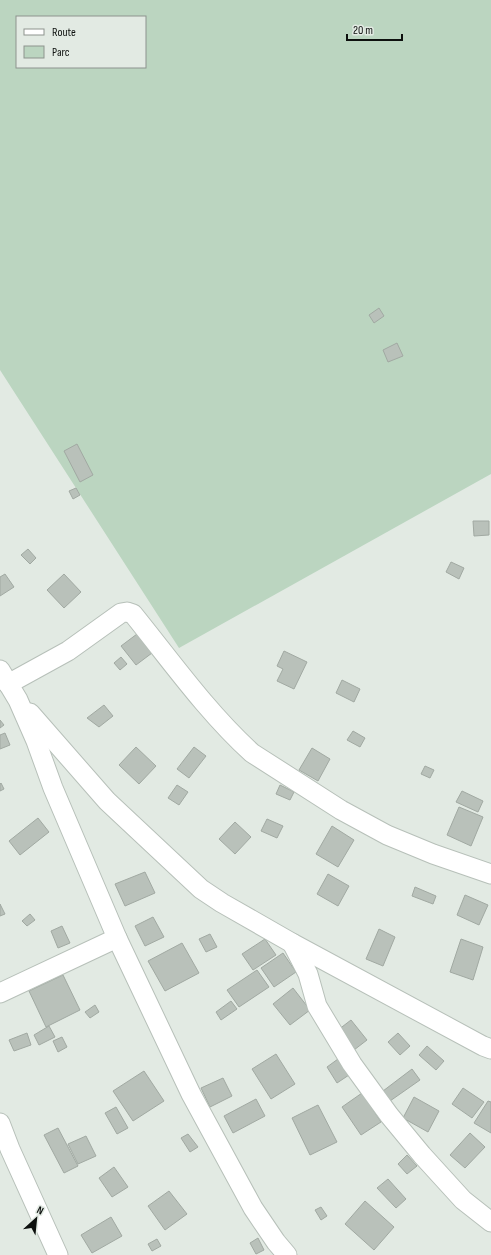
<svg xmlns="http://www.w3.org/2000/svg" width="491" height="1255" font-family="'Sofia Sans Condensed',sans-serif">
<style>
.green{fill:#bbd5c0;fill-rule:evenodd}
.building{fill:#b9c1ba;stroke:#a1a9a2}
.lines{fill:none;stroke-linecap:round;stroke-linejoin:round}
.street-casing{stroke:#b7c0b9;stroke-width:21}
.street{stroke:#fff;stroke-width:19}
</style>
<rect width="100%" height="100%" fill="#e2eae3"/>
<path class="green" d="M0,0H491V474L179,648L0,370ZM17,17H145V67H17Z"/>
<g class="building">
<polygon points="379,308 384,316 374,323 369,315"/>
<polygon points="397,343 403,356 388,362 383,350"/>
<polygon points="77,444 93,475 80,482 64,451"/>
<polygon points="76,488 80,495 73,499 69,491"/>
<polygon points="473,521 489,521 489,535 474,536"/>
<polygon points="28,549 36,558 30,564 21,555"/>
<polygon points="451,562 464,568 459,579 446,572"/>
<polygon points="5,574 14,587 0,596 0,577"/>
<polygon points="64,574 81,592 64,608 47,590"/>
<polygon points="137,634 152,653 136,665 121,646"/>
<polygon points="284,651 307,662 294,689 277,681 283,669 277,666"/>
<polygon points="121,657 127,664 120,670 114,663"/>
<polygon points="342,680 360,689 354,702 336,693"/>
<polygon points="104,705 113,716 99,727 87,718"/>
<polygon points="0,720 4,725 0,728"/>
<polygon points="353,731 365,738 360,747 347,740"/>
<polygon points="5,733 10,745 0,749 0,735"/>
<polygon points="136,747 156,766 139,784 119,765"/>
<polygon points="194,747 206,756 189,778 177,769"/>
<polygon points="312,748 330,759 318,781 299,770"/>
<polygon points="425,766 434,770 430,778 421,774"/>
<polygon points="1,783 4,789 0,791 0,784"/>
<polygon points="177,785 188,792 179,805 168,798"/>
<polygon points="280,785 294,792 290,800 276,794"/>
<polygon points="462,791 483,801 478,812 456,802"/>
<polygon points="459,807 483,817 471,846 447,835"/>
<polygon points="38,818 49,832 20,855 9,841"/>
<polygon points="267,819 283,826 277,838 261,831"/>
<polygon points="235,822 251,837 235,854 219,839"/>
<polygon points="332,826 354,840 338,867 316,854"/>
<polygon points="145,872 155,893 125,906 115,884"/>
<polygon points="328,874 349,886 338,906 317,894"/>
<polygon points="415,887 436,896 433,904 412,896"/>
<polygon points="465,895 488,905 479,925 457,915"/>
<polygon points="0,904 5,914 0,916"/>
<polygon points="30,914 35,920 27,926 22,921"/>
<polygon points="153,917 164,937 145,946 135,926"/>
<polygon points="62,926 70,943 58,948 51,931"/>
<polygon points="379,929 395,937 383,966 366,959"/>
<polygon points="210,934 217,947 206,952 199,939"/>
<polygon points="265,939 276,955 253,970 242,954"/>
<polygon points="461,939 483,947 473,980 450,972"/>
<polygon points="182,943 199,973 165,991 148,961"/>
<polygon points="283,953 296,972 274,987 261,968"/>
<polygon points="257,970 269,987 239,1007 227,990"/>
<polygon points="63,975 80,1010 46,1027 29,991"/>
<polygon points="293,988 310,1010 290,1025 273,1004"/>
<polygon points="231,1001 237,1009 221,1020 216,1012"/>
<polygon points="95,1005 99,1012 90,1018 85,1012"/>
<polygon points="351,1020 367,1040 354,1050 338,1030"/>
<polygon points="49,1026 55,1037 39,1045 34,1035"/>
<polygon points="27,1033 31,1045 14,1051 9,1040"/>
<polygon points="398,1033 410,1046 400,1055 388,1042"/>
<polygon points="62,1037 67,1047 58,1052 53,1041"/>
<polygon points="427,1046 444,1061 436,1070 419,1055"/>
<polygon points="276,1054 295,1084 271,1099 252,1069"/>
<polygon points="338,1059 349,1075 337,1083 327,1067"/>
<polygon points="412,1069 420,1080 390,1101 383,1091"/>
<polygon points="144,1071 164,1101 133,1121 113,1091"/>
<polygon points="223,1078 232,1096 210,1107 201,1088"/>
<polygon points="463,1088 484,1102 472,1118 452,1104"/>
<polygon points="362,1093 381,1122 361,1135 342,1107"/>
<polygon points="414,1097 439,1111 428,1132 403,1118"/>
<polygon points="256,1099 265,1116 233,1133 224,1116"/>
<polygon points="488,1101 491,1102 491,1133 474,1123"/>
<polygon points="318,1105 337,1142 310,1155 292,1118"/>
<polygon points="116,1107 128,1128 117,1134 105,1113"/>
<polygon points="58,1128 78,1166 64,1173 44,1135"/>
<polygon points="470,1133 485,1147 465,1168 450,1155"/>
<polygon points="188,1134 198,1147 190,1152 181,1138"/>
<polygon points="86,1136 96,1156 78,1164 68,1144"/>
<polygon points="407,1155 417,1166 407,1174 398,1164"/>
<polygon points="114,1167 128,1187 112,1197 99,1178"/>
<polygon points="388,1179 406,1199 396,1208 377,1188"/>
<polygon points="169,1191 187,1214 165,1230 148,1206"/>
<polygon points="365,1201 394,1227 374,1250 345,1224"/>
<polygon points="321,1207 327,1216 321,1220 315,1210"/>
<polygon points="111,1217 122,1236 92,1253 81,1235"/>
<polygon points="258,1238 264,1250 256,1254 250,1243"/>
<polygon points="157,1239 161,1246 152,1251 148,1244"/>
</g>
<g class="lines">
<defs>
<g id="street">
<polyline points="0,670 18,700 36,741 53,788 117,938 191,1094 253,1208 276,1242 287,1255"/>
<path d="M8,684L68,651L121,613L127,612L133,614C171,661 207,712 252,753L341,810L387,835L433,854L491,874"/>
<polyline points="30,713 107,801 201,889 222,903 292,943 483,1046 491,1049"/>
<polyline points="292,943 308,974 317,1006 352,1064 389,1115 422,1155 463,1200 491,1222"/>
<polyline points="0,993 117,938"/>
<polyline points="0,1123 10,1149 58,1255"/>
</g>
</defs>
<use href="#street" class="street-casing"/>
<use href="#street" class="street"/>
</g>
<rect x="16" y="16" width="130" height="52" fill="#e2eae3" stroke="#8d938e"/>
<rect x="24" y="29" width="20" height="6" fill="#ffffff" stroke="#8d938e"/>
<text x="52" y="36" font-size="12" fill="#0d100e">Route</text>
<rect x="24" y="46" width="20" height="12" fill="#bbd5c0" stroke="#8d938e"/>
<text x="52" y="56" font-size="12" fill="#0d100e">Parc</text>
<g transform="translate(36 1219) rotate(27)" stroke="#e2eae3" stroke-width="3" paint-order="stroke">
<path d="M0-3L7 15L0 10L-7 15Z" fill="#0d100e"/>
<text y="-6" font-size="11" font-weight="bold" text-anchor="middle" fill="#0d100e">N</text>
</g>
<path d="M347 34v6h55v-6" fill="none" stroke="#0d100e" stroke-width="2"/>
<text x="353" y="34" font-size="12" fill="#0d100e" stroke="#e2eae3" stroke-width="3" paint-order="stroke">20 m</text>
</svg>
